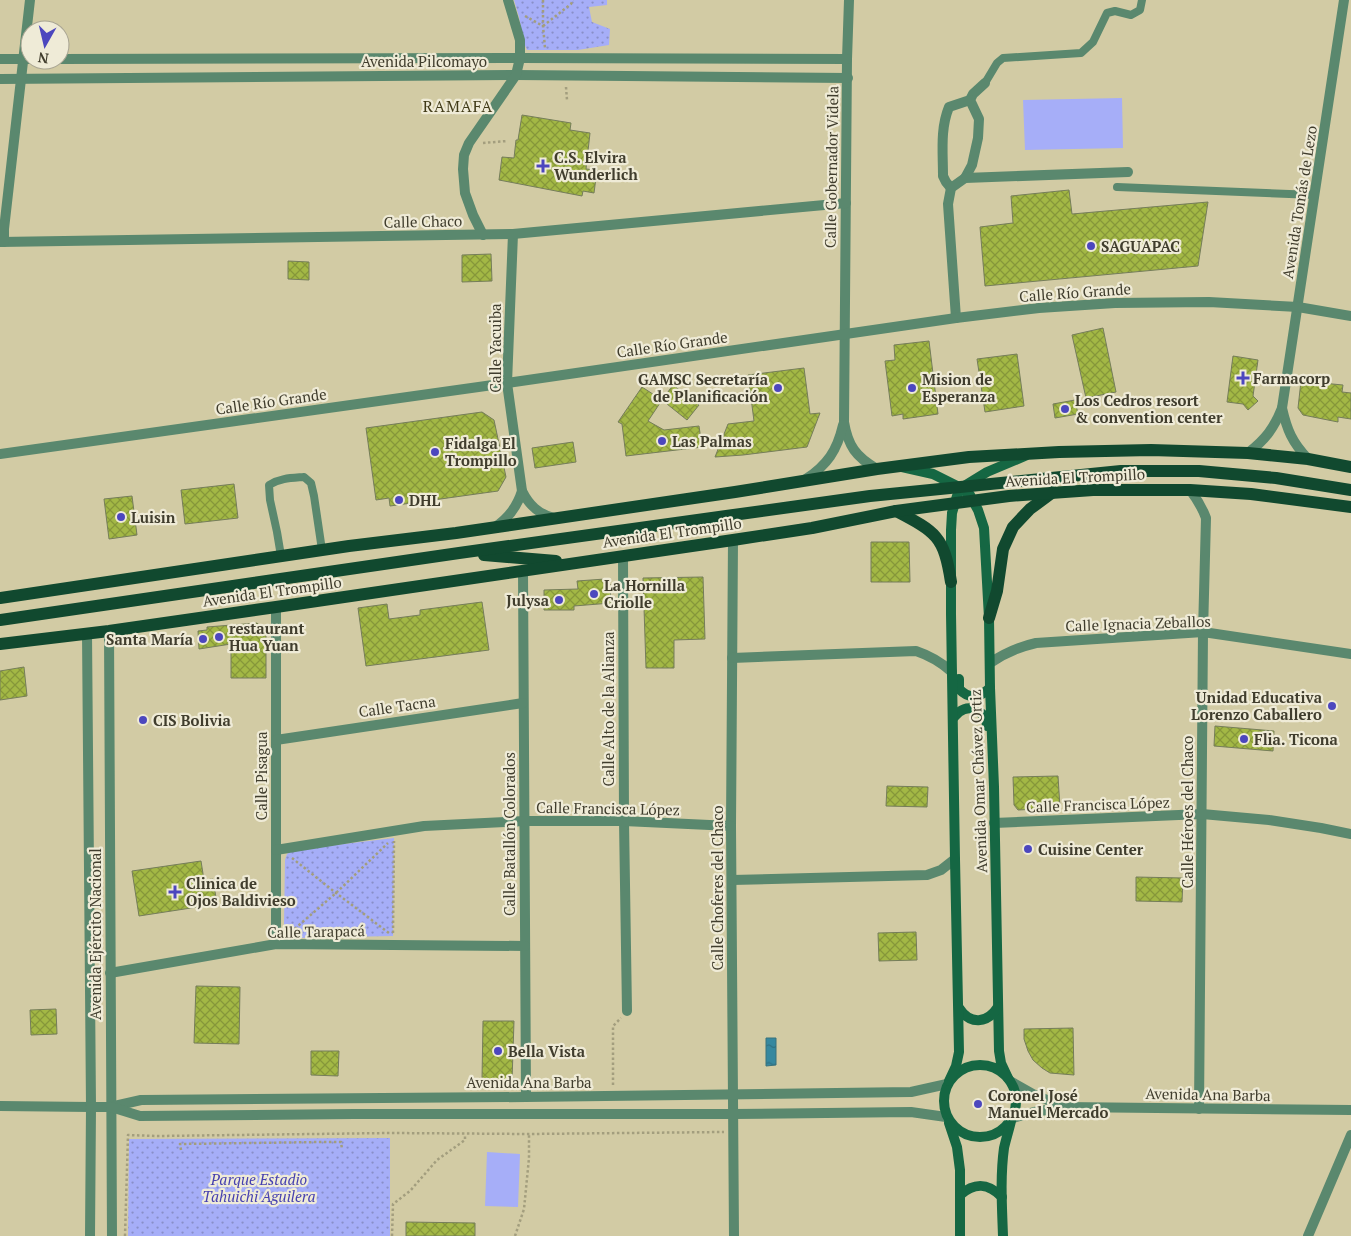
<svg xmlns="http://www.w3.org/2000/svg" width="1351" height="1236" font-family="'PT Serif',serif">
<style>
.green{fill:#a6aef8}
.park{fill:url(#park-dots)}
.water{fill:url(#water-ripples);stroke:#39727d}
.building{fill:url(#building-cross-hatch);stroke:#757d5a}
.lines{fill:none;stroke-linecap:round;stroke-linejoin:round}
.path{stroke:#a39e7e;stroke-width:2.5;stroke-dasharray:2.5 2.5;stroke-linecap:butt}
.service{stroke:#5a886e;stroke-width:8}
.minor{stroke:#5a886e;stroke-width:10}
.tertiary{stroke:#5a886e;stroke-width:10}
.secondary{stroke:#156743;stroke-width:10}
.primary{stroke:#11492f;stroke-width:12}
.poi-dot{fill:#4c47be;stroke:#efebd7;stroke-width:2}
.labels{text-anchor:middle;dominant-baseline:central;stroke-width:4.5;stroke-linejoin:round;paint-order:stroke}
.street-label{font-size:15px;fill:#403d2d;stroke:#efebd7}
.poi-label{font-size:15px;font-weight:bold;fill:#403d2d;stroke:#efebd7;text-anchor:start}
.park-label{font-size:15px;font-style:italic;fill:#453faf;stroke:#efebd7}
.neighbourhood-label{font-size:16px;letter-spacing:1px;fill:#403a17;stroke:#efebd7}
</style>
<defs>
<pattern id="park-dots" width="8" height="8" patternUnits="userSpaceOnUse" patternTransform="scale(1.25)"><rect width="8" height="8" fill="#a6aef8"/><path d="M2 2h.1M6 6h.1" fill="none" stroke="#898fc9" stroke-width="1.8" stroke-linecap="round"/></pattern>
<pattern id="water-ripples" width="26" height="14" patternUnits="userSpaceOnUse" patternTransform="scale(1.25)"><rect width="26" height="14" fill="#36889f"/><path d="M2 4q2-2 4 0t4 0M15 11q2-2 4 0t4 0" fill="none" stroke="#2f7082"/></pattern>
<pattern id="building-cross-hatch" width="8" height="8" patternUnits="userSpaceOnUse" patternTransform="scale(1.25)"><rect width="8" height="8" fill="#a3b845"/><path d="M0 0l8 8M0 8l8-8" fill="none" stroke="#86973a"/></pattern>
</defs>
<rect width="100%" height="100%" fill="#d2cba4"/>
<g class="green">
<polygon points="1122,98 1123,148 1025,150 1023,100"/>
<polygon points="487,1152 520,1154 518,1207 485,1206"/>
</g>
<g class="park">
<polygon points="514,0 607,0 607,5 589,7 592,22 610,29 609,45 578,50 527,50 524,43 519,17"/>
<polygon points="394,838 393,936 298,938 288,935 284,925 285,860 287,854 293,850"/>
<polygon points="390,1138 390,1236 128,1236 129,1139"/>
</g>
<polygon class="water" points="766,1038 776,1038 776,1065 766,1066"/>
<g class="building">
<polygon points="522,115 571,123 570,130 590,133 586,169 597,170 594,193 583,191 582,196 499,180 502,157 514,158 516,140 518,140"/>
<polygon points="1069,190 1072,214 1208,202 1198,266 985,286 980,227 1013,223 1011,196"/>
<polygon points="491,254 492,281 462,282 462,255"/>
<polygon points="288,261 309,262 309,280 288,279"/>
<polygon points="1103,328 1116,392 1086,398 1072,335"/>
<polygon points="929,341 938,414 903,419 903,414 892,416 885,361 895,360 894,345"/>
<polygon points="1017,354 1024,406 985,412 977,359"/>
<polygon points="1233,356 1258,360 1253,396 1258,401 1248,410 1243,404 1227,402"/>
<polygon points="804,368 810,414 820,413 807,447 743,455 715,457 728,424 754,421 748,375"/>
<polygon points="1301,381 1343,385 1342,392 1351,393 1351,419 1338,417 1338,422 1303,415 1298,408"/>
<polygon points="673,385 699,405 687,420 662,400"/>
<polygon points="642,387 662,400 648,421 664,430 699,426 702,447 626,456 622,424 618,422"/>
<polygon points="1075,400 1078,414 1055,418 1053,404"/>
<polygon points="482,412 494,420 506,477 498,491 390,506 389,498 376,500 366,428"/>
<polygon points="573,442 576,462 535,468 532,448"/>
<polygon points="234,484 238,518 185,524 181,490"/>
<polygon points="132,496 137,535 109,539 104,499"/>
<polygon points="871,542 909,542 910,582 871,582"/>
<polygon points="703,577 705,639 674,640 674,668 646,668 643,578"/>
<polygon points="605,579 610,584 611,603 574,606 574,610 544,610 544,590 578,589 577,581"/>
<polygon points="482,602 489,650 366,666 358,608 387,604 389,619 420,615 420,610"/>
<polygon points="257,623 266,631 266,678 231,678 231,644 199,649 198,631 207,630 207,627"/>
<polygon points="24,667 27,696 0,700 0,671"/>
<polygon points="1215,726 1274,731 1273,751 1214,746"/>
<polygon points="1058,776 1060,808 1018,810 1014,805 1013,777"/>
<polygon points="887,786 928,787 927,807 886,806"/>
<polygon points="201,861 204,880 213,879 217,904 139,916 132,871"/>
<polygon points="1136,877 1183,878 1182,902 1136,901"/>
<polygon points="916,932 917,960 879,961 878,933"/>
<polygon points="196,986 240,987 239,1044 194,1043"/>
<polygon points="56,1009 57,1034 31,1035 30,1010"/>
<polygon points="483,1021 514,1021 512,1081 482,1080"/>
<polygon points="1073,1028 1074,1075 1050,1073 1042,1068 1033,1060 1028,1051 1024,1039 1024,1029"/>
<polygon points="311,1051 339,1051 338,1076 311,1075"/>
<polygon points="406,1222 475,1223 475,1236 406,1236"/>
</g>
<g class="lines">
<g class="path">
<polyline points="543,0 543,26 545,48"/>
<polyline points="525,16 543,26"/>
<polyline points="543,26 571,4 573,0"/>
<polyline points="566,87 567,100"/>
<polyline points="483,143 507,141"/>
<polyline points="292,858 336,893 389,933"/>
<polyline points="291,932 336,893 388,843"/>
<polyline points="393,933 394,841"/>
<polyline points="613,1085 613,1026 621,1018"/>
<polyline points="181,1150 180,1144 322,1142 341,1142 342,1149"/>
<polyline points="125,1236 128,1135 158,1136 391,1133 529,1134 724,1132"/>
<polyline points="392,1236 393,1204 410,1191 437,1160 465,1140 465,1134"/>
<polyline points="515,1236 524,1209 529,1158 529,1134"/>
</g>
<g class="service">
<polyline points="985,83 997,63 1003,58 1081,53 1093,42 1107,13 1115,11 1131,15 1140,10 1142,0"/>
<polyline points="1117,187 1315,195"/>
<path d="M281,556L277,532L270,500L269,485C280,478 292,478 304,477L311,483L314,496L322,550"/>
</g>
<g class="minor">
<path d="M849,0L847,59L844,422C848,446 856,457 877,469"/>
<polyline points="0,59 29,59"/>
<polyline points="60,59 520,58 847,59"/>
<polyline points="0,79 516,75 848,78"/>
<polyline points="965,178 972,165 978,138 979,119 970,100 973,94 985,83"/>
<path d="M951,188L946,182L943,176C943,152 940,129 949,107L970,100"/>
<path d="M513,234L507,383L522,491C529,505 538,514 554,518"/>
<polyline points="483,235 473,215 465,193 463,169 464,155 469,143 516,75 520,58 520,40 508,0"/>
<polyline points="0,242 513,234 846,203"/>
<polyline points="4,242 4,229 30,0"/>
<polyline points="956,318 948,204 951,188 965,178 1128,172"/>
<path d="M1282,408C1287,430 1292,442 1308,459"/>
<path d="M1248,453C1266,439 1274,428 1282,408L1344,0"/>
<polyline points="0,454 507,383 956,318 1039,308 1115,303 1209,302 1298,307 1351,316"/>
<path d="M806,479C827,465 837,451 843,425"/>
<path d="M1190,490C1197,499 1202,507 1206,518L1203,632L1199,1109"/>
<path d="M495,527C509,518 517,507 522,491"/>
<polyline points="733,540 731,826 734,1236"/>
<polyline points="623,556 624,821 627,1011"/>
<polyline points="523,571 526,1097"/>
<polyline points="276,607 276,944"/>
<path d="M732,658L916,651C931,656 941,662 952,672"/>
<path d="M990,663C1005,653 1018,647 1036,643L1203,632L1351,654"/>
<polyline points="276,740 523,703"/>
<polyline points="994,823 1202,814 1269,820 1321,828 1351,834"/>
<polyline points="276,850 424,826 525,821 624,821 731,826"/>
<polyline points="732,880 927,875 941,870 955,859"/>
<polyline points="110,973 276,944 525,946"/>
<polyline points="0,1106 91,1107"/>
<polyline points="1308,1236 1351,1135"/>
</g>
<g class="tertiary">
<polyline points="109,631 112,1236"/>
<polyline points="87,633 91,1107 90,1236"/>
<polyline points="1010,1081 1033,1094 1064,1107"/>
<polyline points="91,1107 110,1107 141,1100 526,1097 911,1092 947,1084"/>
<polyline points="111,1107 140,1116 354,1114 733,1114 911,1112 946,1117"/>
<polyline points="1013,1118 1034,1112 1065,1107 1351,1110"/>
</g>
<g class="secondary">
<polyline points="902,467 933,474 961,488 970,495 973,501 978,510 984,528 989,618 990,688 994,787 999,1051 1001,1063 1008,1078"/>
<path d="M959,679V689C970,700 979,698 990,688"/>
<path d="M953,718C954,717 958,713 959,712C971,703 986,712 987,726"/>
<path d="M959,1008C970,1025 987,1024 998,1007"/>
<circle cx="980" cy="1101" r="36"/>
<polyline points="949,1081 956,1066 959,1052 955,859 951,614 951,530 952,513 957,496 961,488 987,472 1025,456"/>
<polyline points="949,1123 957,1147 960,1170 960,1236"/>
<path d="M960,1195C975,1182 988,1183 1002,1197"/>
<path d="M1003,1236C1002,1207 1000,1177 1004,1148C1006,1139 1009,1130 1011,1121"/>
</g>
<g class="primary">
<path d="M896,511C936,532 944,536 951,582"/>
<polyline points="484,555 556,561"/>
<polyline points="0,598 349,546 456,533 735,492 877,469 969,457 1059,452 1151,450 1248,453 1308,459 1351,467"/>
<polyline points="989,618 997,591 1003,549 1013,527 1030,509 1053,492"/>
<polyline points="0,620 459,553 870,496 1121,471 1199,471 1276,478 1351,490"/>
<polyline points="0,644 109,631 276,607 733,540 812,528 896,511 1009,496 1093,490 1190,490 1251,494 1351,507"/>
</g>
</g>
<g class="poi-dot">
<path d="M540.5 158.5h5v5h5v5h-5v5h-5v-5h-5v-5h5z"/>
<circle cx="1091" cy="246" r="5"/>
<path d="M1240.5 370.5h5v5h5v5h-5v5h-5v-5h-5v-5h5z"/>
<circle cx="778" cy="388" r="5"/>
<circle cx="912" cy="388" r="5"/>
<circle cx="1065" cy="409" r="5"/>
<circle cx="662" cy="441" r="5"/>
<circle cx="435" cy="452" r="5"/>
<circle cx="399" cy="500" r="5"/>
<circle cx="121" cy="517" r="5"/>
<circle cx="594" cy="594" r="5"/>
<circle cx="559" cy="600" r="5"/>
<circle cx="219" cy="637" r="5"/>
<circle cx="203" cy="639" r="5"/>
<circle cx="1332" cy="706" r="5"/>
<circle cx="143" cy="720" r="5"/>
<circle cx="1244" cy="739" r="5"/>
<circle cx="1028" cy="849" r="5"/>
<path d="M172.5 884.5h5v5h5v5h-5v5h-5v-5h-5v-5h5z"/>
<circle cx="498" cy="1051" r="5"/>
<circle cx="978" cy="1104" r="5"/>
</g>
<g class="labels">
<g class="street-label">
<text x="424" y="61">Avenida Pilcomayo</text>
<text transform="translate(831 167) rotate(-89)">Calle Gobernador Videla</text>
<text transform="translate(1299 202) rotate(-81)">Avenida Tomás de Lezo</text>
<text transform="translate(423 221) rotate(-1)">Calle Chaco</text>
<text transform="translate(1075 292) rotate(-4)">Calle Río Grande</text>
<text transform="translate(672 344) rotate(-8)">Calle Río Grande</text>
<text transform="translate(495 348) rotate(-90)">Calle Yacuiba</text>
<text transform="translate(271 401) rotate(-8)">Calle Río Grande</text>
<text transform="translate(1075 477) rotate(-3)">Avenida El Trompillo</text>
<text transform="translate(672 532) rotate(-8)">Avenida El Trompillo</text>
<text transform="translate(272 591) rotate(-8)">Avenida El Trompillo</text>
<text transform="translate(1138 623) rotate(-2)">Calle Ignacia Zeballos</text>
<text transform="translate(397 706) rotate(-8)">Calle Tacna</text>
<text transform="translate(608 709) rotate(-90)">Calle Alto de la Alianza</text>
<text transform="translate(261 776) rotate(-90)">Calle Pisagua</text>
<text transform="translate(978 781) rotate(-92)">Avenida Omar Chávez Ortiz</text>
<text transform="translate(1098 804) rotate(-2)">Calle Francisca López</text>
<text transform="translate(608 808) rotate(1)">Calle Francisca López</text>
<text transform="translate(1187 812) rotate(-90)">Calle Héroes del Chaco</text>
<text transform="translate(509 834) rotate(-90)">Calle Batallón Colorados</text>
<text transform="translate(717 888) rotate(-90)">Calle Choferes del Chaco</text>
<text transform="translate(316 931) rotate(-1)">Calle Tarapacá</text>
<text transform="translate(95 934) rotate(-90)">Avenida Ejército Nacional</text>
<text x="529" y="1082">Avenida Ana Barba</text>
<text transform="translate(1208 1094) rotate(1)">Avenida Ana Barba</text>
</g>
<g class="poi-label">
<text x="554" y="157">C.S. Elvira<tspan x="554" dy="17">Wunderlich</tspan></text>
<text x="1101" y="246">SAGUAPAC</text>
<text x="1253" y="378">Farmacorp</text>
<text x="768" y="379" text-anchor="end">GAMSC Secretaría<tspan x="768" dy="17">de Planificación</tspan></text>
<text x="922" y="379">Mision de<tspan x="922" dy="17">Esperanza</tspan></text>
<text x="1075" y="400">Los Cedros resort<tspan x="1075" dy="17">&amp; convention center</tspan></text>
<text x="672" y="441">Las Palmas</text>
<text x="445" y="443">Fidalga El<tspan x="445" dy="17">Trompillo</tspan></text>
<text x="409" y="500">DHL</text>
<text x="131" y="517">Luisin</text>
<text x="604" y="585">La Hornilla<tspan x="604" dy="17">Criolle</tspan></text>
<text x="549" y="600" text-anchor="end">Julysa</text>
<text x="229" y="628">restaurant<tspan x="229" dy="17">Hua Yuan</tspan></text>
<text x="193" y="639" text-anchor="end">Santa María</text>
<text x="1322" y="697" text-anchor="end">Unidad Educativa<tspan x="1322" dy="17">Lorenzo Caballero</tspan></text>
<text x="153" y="720">CIS Bolivia</text>
<text x="1254" y="739">Flia. Ticona</text>
<text x="1038" y="849">Cuisine Center</text>
<text x="186" y="883">Clinica de<tspan x="186" dy="17">Ojos Baldivieso</tspan></text>
<text x="508" y="1051">Bella Vista</text>
<text x="988" y="1095">Coronel José<tspan x="988" dy="17">Manuel Mercado</tspan></text>
</g>
<g class="park-label">
<text x="259" y="1179">Parque Estadio<tspan x="259" dy="17">Tahuichi Aguilera</tspan></text>
</g>
<g class="neighbourhood-label">
<text x="458" y="106">RAMAFA</text>
</g>
</g>
<g transform="translate(45 45) rotate(188)"><circle r="24" fill="#efebd7" stroke="#a9a593"/>
<path d="M0-4L9 19L0 12L-9 19Z" fill="#4c47be"/>
<text y="-8" font-size="14" font-weight="bold" text-anchor="middle" fill="#403d2d">N</text>
</g>
</svg>
